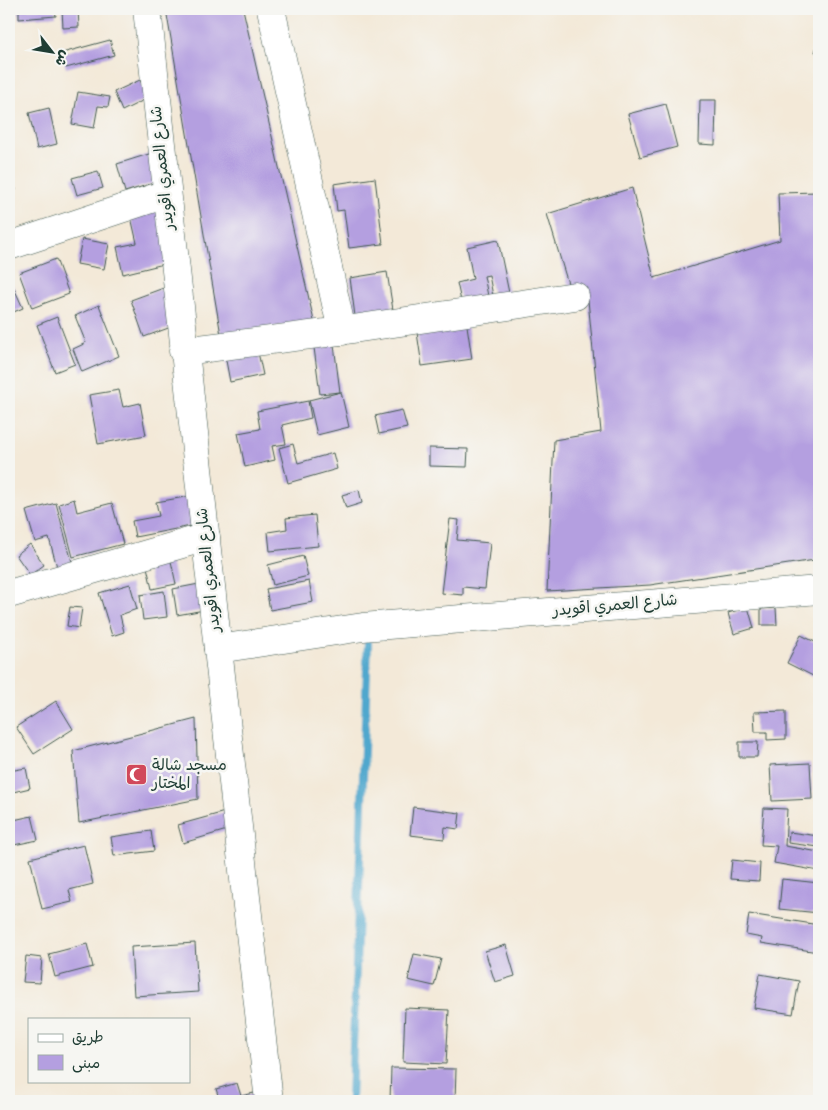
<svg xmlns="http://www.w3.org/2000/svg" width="828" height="1110" font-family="'Indie Flower','Playpen Sans Arabic',sans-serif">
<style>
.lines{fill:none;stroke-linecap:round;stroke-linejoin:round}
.stream{stroke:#50a7cd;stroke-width:8}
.building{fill:#b49fe0}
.minor-casing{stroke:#3f574d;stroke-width:29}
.path{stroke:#3f574d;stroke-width:3;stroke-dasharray:1 4;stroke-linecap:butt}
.minor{stroke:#fff;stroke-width:28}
.labels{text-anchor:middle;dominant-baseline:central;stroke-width:5;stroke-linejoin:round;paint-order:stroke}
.street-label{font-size:16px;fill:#1f3d34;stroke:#f6f6f2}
.poi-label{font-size:16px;fill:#1f3d34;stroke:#f6f6f2;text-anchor:start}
</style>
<rect width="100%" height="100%" fill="#f6f6f2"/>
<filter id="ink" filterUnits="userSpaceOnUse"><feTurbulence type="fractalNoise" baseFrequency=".02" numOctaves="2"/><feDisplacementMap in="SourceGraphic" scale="10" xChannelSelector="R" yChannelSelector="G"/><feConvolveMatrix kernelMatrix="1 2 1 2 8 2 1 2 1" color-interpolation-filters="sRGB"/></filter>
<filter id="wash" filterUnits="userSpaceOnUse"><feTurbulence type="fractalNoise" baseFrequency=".0096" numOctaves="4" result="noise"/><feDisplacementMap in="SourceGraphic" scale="20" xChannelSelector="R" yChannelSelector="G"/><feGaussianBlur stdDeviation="1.12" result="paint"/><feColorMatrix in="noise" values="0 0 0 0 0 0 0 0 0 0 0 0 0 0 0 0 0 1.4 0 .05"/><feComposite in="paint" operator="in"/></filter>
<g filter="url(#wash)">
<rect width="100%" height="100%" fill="#f3e9d8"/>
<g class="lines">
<polyline class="stream" points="351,1101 368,642"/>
</g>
<g id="blocks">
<g class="building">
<polygon points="19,9 55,9 56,16 19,19"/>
<polygon points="62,9 78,9 79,27 63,28"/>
<polygon points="166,9 243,9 314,321 221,335"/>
<polygon points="110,40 114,55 66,68 62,53"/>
<polygon points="819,40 819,53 815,52"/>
<polygon points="140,80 148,98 122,111 114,92"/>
<polygon points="78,92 110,97 108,107 98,106 94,128 72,124"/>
<polygon points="700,100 716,100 715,145 699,144"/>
<polygon points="666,104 677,147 640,157 628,114"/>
<polygon points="49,108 57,144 37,149 29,113"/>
<polygon points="152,153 160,181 125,192 117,164"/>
<polygon points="9,164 16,190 9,192"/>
<polygon points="98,171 103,188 77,195 72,178"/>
<polygon points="375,178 383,244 349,248 344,210 337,211 334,184"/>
<polygon points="632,188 654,278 780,240 778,193 819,192 819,536 815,560 650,585 547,591 554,440 601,432 587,290 569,287 547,214"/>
<polygon points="159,201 172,262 123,274 117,247 137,243 129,208"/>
<polygon points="82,239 109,244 104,269 77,264"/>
<polygon points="498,240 509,293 493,296 489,275 484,276 488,296 461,301 457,283 473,279 467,247"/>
<polygon points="56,259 69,294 32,308 19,273"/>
<polygon points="387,272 393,310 355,316 350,278"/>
<polygon points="9,277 23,308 9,314"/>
<polygon points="169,286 182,323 144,337 131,300"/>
<polygon points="99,305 119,356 82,372 73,349 86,343 75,316"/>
<polygon points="57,317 75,364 55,372 37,325"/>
<polygon points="466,319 472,359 422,366 416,326"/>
<polygon points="333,337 340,392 320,394 313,340"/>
<polygon points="256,343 263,375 230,382 224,350"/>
<polygon points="119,390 123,407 140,403 146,435 98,444 89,395"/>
<polygon points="341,392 349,427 317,435 309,400"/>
<polygon points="308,401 311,418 282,425 286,444 272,446 275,460 245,467 238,433 260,429 257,411"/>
<polygon points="402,410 407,428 379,434 375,416"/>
<polygon points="293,444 298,463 333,453 337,469 288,483 279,448"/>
<polygon points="429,448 468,449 467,467 429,466"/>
<polygon points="359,490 362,503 346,508 342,495"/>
<polygon points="191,496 196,525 135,537 132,521 159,516 156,502"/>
<polygon points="74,499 77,512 112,503 123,544 73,557 59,504"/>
<polygon points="56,503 72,562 57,567 49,538 35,542 26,511"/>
<polygon points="315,515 318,546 270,551 268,532 287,529 286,518"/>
<polygon points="450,519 459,520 457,540 490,543 485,589 463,587 463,595 441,593"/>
<polygon points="30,544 44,565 30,575 16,555"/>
<polygon points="169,552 176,584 152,589 145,558"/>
<polygon points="303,556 308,576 273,585 268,565"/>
<polygon points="309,581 313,602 270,610 266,589"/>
<polygon points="130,584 137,609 120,615 124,632 112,636 99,593"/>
<polygon points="199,584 204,610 177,615 173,589"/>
<polygon points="164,591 167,617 143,620 140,595"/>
<polygon points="70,607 82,608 79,628 67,626"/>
<polygon points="748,607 754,628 734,634 728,613"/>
<polygon points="776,608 777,625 761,625 761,609"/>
<polygon points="801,635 819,644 819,663 813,676 787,663"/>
<polygon points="56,701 73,729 34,754 16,727"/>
<polygon points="786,711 786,739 767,740 767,732 755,732 754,712"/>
<polygon points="196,719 198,799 79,823 73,751"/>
<polygon points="739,742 758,742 757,757 739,757"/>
<polygon points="810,763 812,799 772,801 770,765"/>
<polygon points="26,768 30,788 9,793 9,771"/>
<polygon points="413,807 460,813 458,829 445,827 444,839 410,835"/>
<polygon points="764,808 787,809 785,846 819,852 819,871 774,863 777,846 761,845"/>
<polygon points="232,810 237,827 183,843 178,825"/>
<polygon points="818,813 819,814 819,826 816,826"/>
<polygon points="32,816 38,840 9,846 9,821"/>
<polygon points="151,831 154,851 114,856 111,837"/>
<polygon points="789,832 819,836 819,847 788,843"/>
<polygon points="84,845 93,884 69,890 72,902 42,909 30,858"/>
<polygon points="732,860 760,863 759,881 730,879"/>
<polygon points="782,879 819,883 819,913 779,909"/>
<polygon points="749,914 819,925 818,952 761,943 762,938 746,935"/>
<polygon points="195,943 198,992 134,996 131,947"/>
<polygon points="87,944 93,967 55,977 49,954"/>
<polygon points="506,945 515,976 495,982 485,951"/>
<polygon points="414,954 441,959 434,986 408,980"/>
<polygon points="26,956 42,958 40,983 23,982"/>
<polygon points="760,974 799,981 793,1014 754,1008"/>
<polygon points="405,1008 449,1010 446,1064 403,1062"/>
<polygon points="391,1068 456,1069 455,1101 390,1101"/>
<polygon points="237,1083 241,1096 254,1093 256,1101 220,1101 216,1089"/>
</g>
</g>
</g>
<g filter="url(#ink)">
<use href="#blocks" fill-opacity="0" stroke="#3f574d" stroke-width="1"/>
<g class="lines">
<defs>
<g id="minor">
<polyline points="147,9 218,649 363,627 819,590"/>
<polyline points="271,9 342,331"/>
<polyline points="9,246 166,194"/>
<polyline points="183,351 326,333 575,296"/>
<polyline points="9,594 206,537"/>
<polyline points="218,649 269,1101"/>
</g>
</defs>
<use href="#minor" class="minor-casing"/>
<polyline class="path" points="816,1101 819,1097"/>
<use href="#minor" class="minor"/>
</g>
</g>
<defs>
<symbol id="mosque-square" viewBox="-11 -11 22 22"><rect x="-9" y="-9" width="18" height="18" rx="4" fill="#d1495b" stroke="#f6f6f2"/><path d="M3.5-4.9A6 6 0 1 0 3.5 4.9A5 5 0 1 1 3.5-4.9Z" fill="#fff"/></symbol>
</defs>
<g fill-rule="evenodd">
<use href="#mosque-square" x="124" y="762" width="25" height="25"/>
</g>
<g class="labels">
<g class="street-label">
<text transform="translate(163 168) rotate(-96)">شارع العمري اقويدر</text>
<text transform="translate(209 570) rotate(-96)">شارع العمري اقويدر</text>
<text transform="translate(615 606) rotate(-5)">شارع العمري اقويدر</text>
</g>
<g class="poi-label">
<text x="152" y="766">مسجد شالة<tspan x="152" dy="18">المختار</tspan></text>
</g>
</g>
<rect width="828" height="1110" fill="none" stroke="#f6f6f2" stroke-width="30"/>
<rect x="28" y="1018" width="162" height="65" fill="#f6f6f2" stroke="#a0aca6"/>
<rect x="38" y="1034" width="25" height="8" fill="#ffffff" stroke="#a0aca6"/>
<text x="72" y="1042" font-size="15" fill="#1f3d34">طريق</text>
<rect x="38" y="1055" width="25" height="15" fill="#b49fe0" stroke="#a0aca6"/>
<text x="72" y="1068" font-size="15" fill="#1f3d34">مبنى</text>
<g transform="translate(52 52) rotate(121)" stroke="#f6f6f2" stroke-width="4" paint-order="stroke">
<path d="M0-4L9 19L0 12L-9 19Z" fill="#1f3d34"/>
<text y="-8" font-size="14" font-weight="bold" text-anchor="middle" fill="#1f3d34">ش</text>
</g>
</svg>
